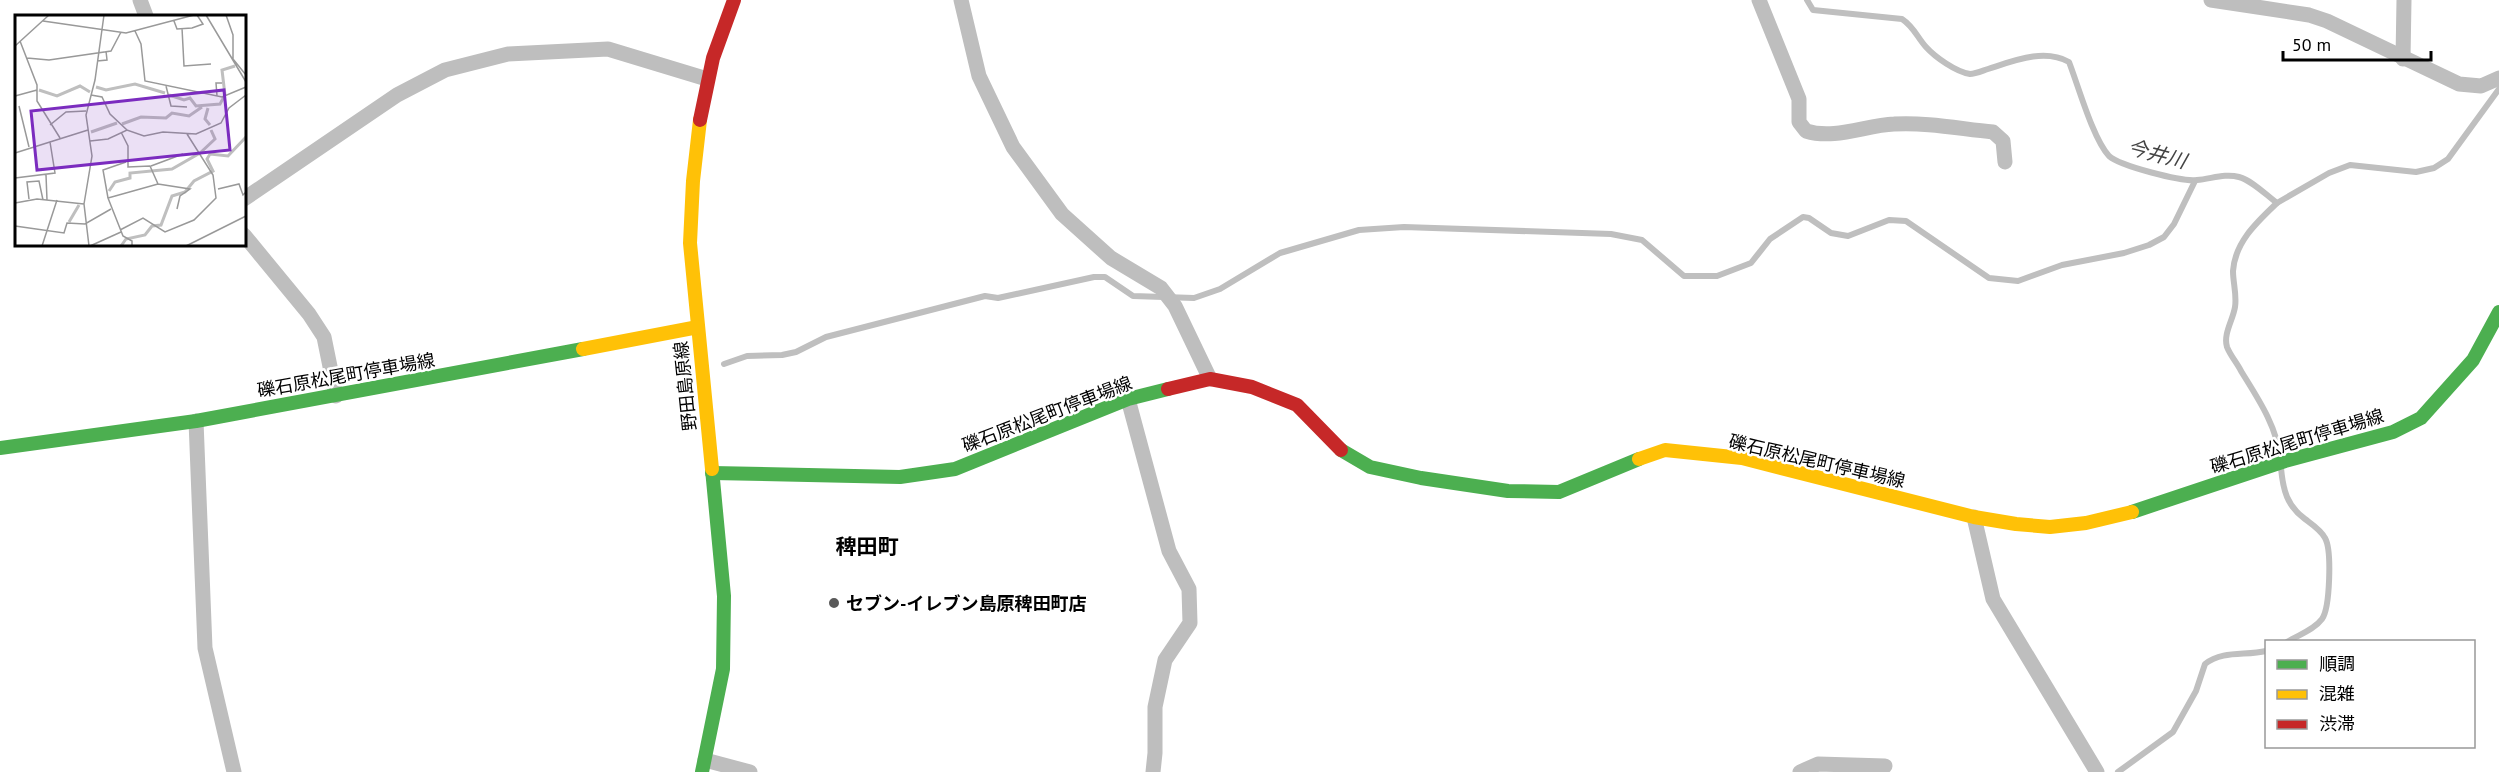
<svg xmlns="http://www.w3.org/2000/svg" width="2499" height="772" font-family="'PT Sans','Noto Sans JP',sans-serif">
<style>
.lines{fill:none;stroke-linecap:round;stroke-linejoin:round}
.stream{stroke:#bfbfbf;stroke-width:6}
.street{stroke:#bebebe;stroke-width:15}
.fast{stroke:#4caf50;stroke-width:14}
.slow{stroke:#ffc107;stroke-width:14}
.jam{stroke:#c62828;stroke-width:14}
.poi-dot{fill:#595959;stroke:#fff;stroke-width:2}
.labels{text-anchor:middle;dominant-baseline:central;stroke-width:5;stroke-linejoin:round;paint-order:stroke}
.street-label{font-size:18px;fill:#000;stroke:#fff}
.poi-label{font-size:18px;font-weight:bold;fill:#000;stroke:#fff;text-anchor:start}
.water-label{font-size:20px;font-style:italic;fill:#444;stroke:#fff}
.quarter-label{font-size:21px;font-weight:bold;fill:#000;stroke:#fff}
.inset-river{fill:none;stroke:#bfbfbf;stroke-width:3}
.inset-road{fill:none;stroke:#999;stroke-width:1.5}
.view{fill:#7b2cbf;fill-opacity:0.15;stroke:#7b2cbf;stroke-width:3}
.inset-edge{fill:none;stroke:#000;stroke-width:3}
</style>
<rect width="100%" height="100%" fill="#fff"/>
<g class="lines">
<g class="stream">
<path d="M1807,0L1813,10L1902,19C1914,27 1917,37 1926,47C1935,57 1956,72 1970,74C1975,74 1982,71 1988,69C2013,61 2044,48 2069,62C2078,85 2093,139 2109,156C2120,166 2182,182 2197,180C2211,179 2225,173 2239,177C2253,181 2266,195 2277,203L2329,173L2350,165L2416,172L2434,168L2448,159L2499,89"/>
<path d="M2277,203C2257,222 2235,242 2233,271C2233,283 2237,295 2235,307C2233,320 2223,334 2227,347C2230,355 2237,363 2241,371C2257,397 2277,426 2280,458"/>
<polyline points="724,364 747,356 782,355 796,352 826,337 985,296 998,298 1094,277 1105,277 1133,296 1194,298 1220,289 1280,253 1359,230 1404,227 1611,234 1642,240 1684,276 1717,276 1751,263 1770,239 1803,217 1809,218 1831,233 1848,236 1889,220 1906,221 1989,278 2018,281 2062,265 2124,253 2149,245 2164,237 2174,224 2195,181"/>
<path d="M2281,468C2283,490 2287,506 2305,519C2313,525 2321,530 2325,538C2332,550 2330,608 2322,619C2314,630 2298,635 2287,642"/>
<path d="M2118,772L2173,732L2196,691L2205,664C2223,650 2245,656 2266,651"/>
</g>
<g class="street">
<polyline points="140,0 146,16"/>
<polyline points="961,0 979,76 1013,147 1062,214 1111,258 1161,288 1175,306 1210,379"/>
<path d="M1759,0L1799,99V122L1806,131C1835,140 1866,125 1894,124C1927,122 1961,129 1993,132L2003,141L2005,162"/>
<polyline points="2211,0 2309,15 2327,21 2459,84 2481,86 2499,78"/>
<polyline points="2403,59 2404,0"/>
<polyline points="244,199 397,95 445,70 508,54 608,49 707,79"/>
<polyline points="244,235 309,314 324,337 336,396"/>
<polyline points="1128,399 1169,551 1189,589 1190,623 1165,660 1155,707 1155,753 1153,772"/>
<polyline points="196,421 205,648 234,772"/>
<polyline points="1974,517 1993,599 2097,772"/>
<polyline points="705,760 750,772"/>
<polyline points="1800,772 1818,764 1885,766"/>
</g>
<g class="fast">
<polyline points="0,448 196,421 583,349"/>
<polyline points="1341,450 1370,467 1421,478 1508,491 1559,492 1639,459"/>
<polyline points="712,473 900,477 955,469 1128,399 1168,389"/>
<polyline points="2132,512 2285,461 2393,432 2421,418 2473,360 2499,312"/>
<polyline points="702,772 723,669 724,596 712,469"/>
</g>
<g class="slow">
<polyline points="700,120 693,181 690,243 712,469"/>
<polyline points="583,349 698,327"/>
<polyline points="1639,459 1665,450 1742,458 1974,517 2016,524 2050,527 2086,523 2132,512"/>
</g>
<g class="jam">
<polyline points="700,120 713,58 734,0"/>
<polyline points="1168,389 1210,379 1252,387 1297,405 1341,450"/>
</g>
</g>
<circle class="poi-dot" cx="834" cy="603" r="6"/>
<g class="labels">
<g class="street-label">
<text transform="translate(346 375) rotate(-10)">礫石原松尾町停車場線</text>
<text transform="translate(685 386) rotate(-96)">野田島原線</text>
<text transform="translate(1047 414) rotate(-21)">礫石原松尾町停車場線</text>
<text transform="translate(2297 441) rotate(-17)">礫石原松尾町停車場線</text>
<text transform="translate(1817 461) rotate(13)">礫石原松尾町停車場線</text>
</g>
<g class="poi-label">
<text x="846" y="603">セブン-イレブン島原稗田町店</text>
</g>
<g class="water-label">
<text transform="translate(2157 154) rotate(15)">今井川</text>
</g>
<g class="quarter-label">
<text x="867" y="546">稗田町</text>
</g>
</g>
<g transform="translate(15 15)">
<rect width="231" height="231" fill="#fff"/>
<path class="inset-river" d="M81,72L91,75L120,69L150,78M24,75L42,81L65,71L75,77M154,80L169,85L175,83L181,91L205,89L210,80L207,55L220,51M193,93L190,104L195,110M107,109L126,102L151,103L157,98L174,101L187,92M76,117L102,108M94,176L100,167L115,163V158L157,154L185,138L200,124L196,115M54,207L64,190M106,231L111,224L130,220L137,211L146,210L157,181L170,177L179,166L198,156L192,144L195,139L213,141L231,122"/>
<path class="inset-road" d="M191,0L231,67M211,0L218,20V44L231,60M28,6L111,18L179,0M159,6L162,14L177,13L188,9L182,0M167,13L169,51L196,49M120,16L126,29L130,66L207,82L231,72M5,26L22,70V86L45,123M0,31L34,0M12,43L34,45L96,36L106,17M82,46L92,45L91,36M151,71L156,91L172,92M76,80L87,82L95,99L112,115M0,81L22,75M202,81L201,68H207M4,91L14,132M35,110L51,97L71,96M106,117L113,131V152L135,151L143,169L93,183L108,221L117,226V231M75,126L93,124L112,115L129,121L148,117L181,119L206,108L214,93L231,80M0,138L73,115M136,151L168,139M31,160L32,185M0,163L40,158L35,127M143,169L175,174L165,181L162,194M203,174L224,169L228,180L231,177M93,183L88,155L111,147M14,184L12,167L24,166L28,185M0,188L22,184L69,189M0,211L49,218L52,208L70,209L96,194M105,215L128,203L150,217L179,205L201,183L198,160L172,119M27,231L42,185M74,231L69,189L77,141L71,100L80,65L89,0M75,231L106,217M171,231L231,201"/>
<path class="view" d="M209,75L215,135L22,155L16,96Z"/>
<rect width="231" height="231" class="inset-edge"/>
</g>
<rect x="2265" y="640" width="210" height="108" fill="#ffffff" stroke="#999999" stroke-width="1.5"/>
<rect x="2277" y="660" width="30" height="9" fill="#4caf50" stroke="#999999" stroke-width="1.5"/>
<text x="2319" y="670" font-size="18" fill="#000000">順調</text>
<rect x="2277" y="690" width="30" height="9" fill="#ffc107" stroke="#999999" stroke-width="1.5"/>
<text x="2319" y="700" font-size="18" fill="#000000">混雑</text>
<rect x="2277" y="720" width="30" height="9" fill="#c62828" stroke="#999999" stroke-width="1.5"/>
<text x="2319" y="730" font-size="18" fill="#000000">渋滞</text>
<path d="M2283 51v9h148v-9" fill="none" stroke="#000000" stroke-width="3"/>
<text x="2292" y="51" font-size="18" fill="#000000" stroke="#ffffff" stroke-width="4.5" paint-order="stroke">50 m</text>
</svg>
